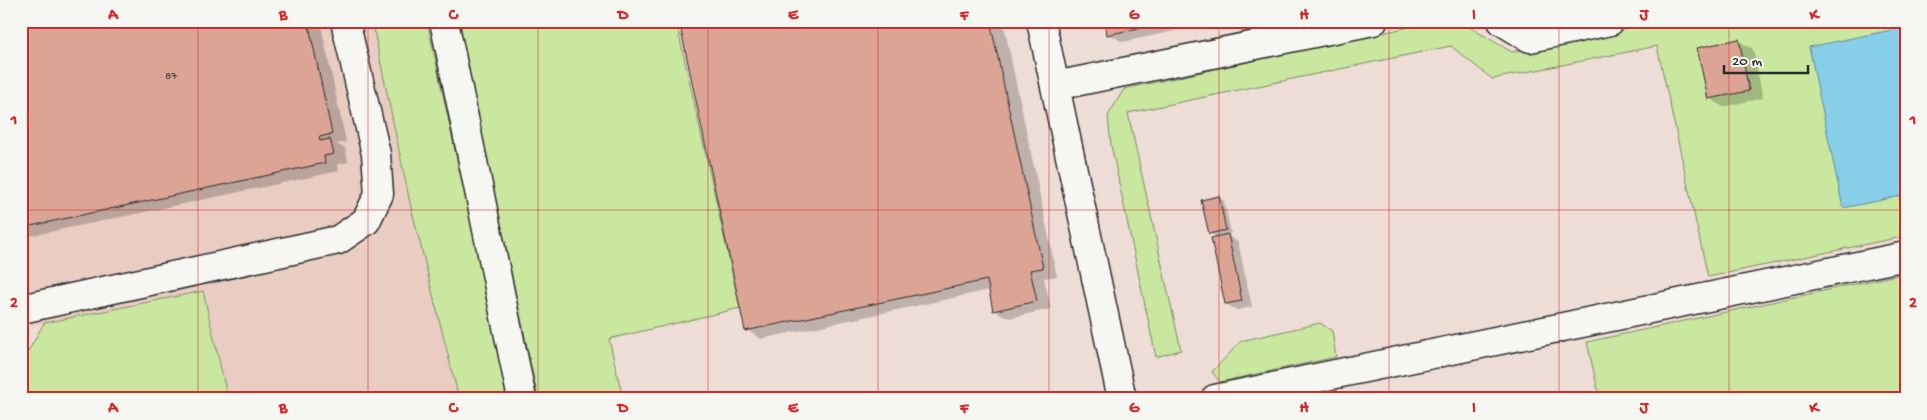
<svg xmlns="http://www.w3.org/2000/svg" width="1927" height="420" font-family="'Gochi Hand',sans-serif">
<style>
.built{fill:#e9ccc2}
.green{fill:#c9e79f;stroke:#7a8965}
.water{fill:#87cee9;stroke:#628d9d}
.shadow{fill:#0003}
.building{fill:#dca495;stroke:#2b2b2b}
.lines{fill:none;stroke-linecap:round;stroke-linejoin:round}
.minor-casing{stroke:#2b2b2b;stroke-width:31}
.minor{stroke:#f6f6f2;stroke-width:28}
.grid{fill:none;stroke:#d62828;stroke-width:1;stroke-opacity:0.55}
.labels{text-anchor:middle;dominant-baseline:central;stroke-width:4;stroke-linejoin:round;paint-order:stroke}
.number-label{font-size:11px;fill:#574946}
.neatline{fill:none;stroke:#d62828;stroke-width:2}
.grid-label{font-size:16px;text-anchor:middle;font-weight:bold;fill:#d62828}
</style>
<rect width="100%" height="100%" fill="#eeddd6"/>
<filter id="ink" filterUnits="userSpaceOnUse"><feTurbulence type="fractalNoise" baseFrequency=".02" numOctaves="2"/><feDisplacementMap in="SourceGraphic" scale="10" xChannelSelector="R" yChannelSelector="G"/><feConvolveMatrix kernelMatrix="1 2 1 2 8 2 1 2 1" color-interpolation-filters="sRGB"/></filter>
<g filter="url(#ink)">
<polygon class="built" points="21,21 372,21 410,203 459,399 228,399 203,291 21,328"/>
<g class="green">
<polygon points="372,21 427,21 509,399 459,399 410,203"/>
<polygon points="458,21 676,21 740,308 609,339 623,399 538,399"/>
<polygon points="1437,21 1459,21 1512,52 1663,21 1906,21 1906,236 1708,277 1657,46 1492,79 1451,46 1128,113 1181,350 1156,357 1111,145 1108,116 1124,89"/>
<polygon points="1906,273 1904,399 1600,399 1587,342"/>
<polygon points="203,291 228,399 21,399 21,364 44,323"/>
<polygon points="1320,323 1332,331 1336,357 1220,382 1212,372 1241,341"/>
</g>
<polygon class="water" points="1906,27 1906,195 1843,208 1809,47"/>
<g class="shadow">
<polygon points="21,21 320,21 346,142 336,144 345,148 348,162 338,164 339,171 21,238"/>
<polygon points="681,21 1003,21 1057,276 1044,278 1051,309 1009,318 994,310 990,290 761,339 747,330"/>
<polygon points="1106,21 1221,21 1123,42 1109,34"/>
<polygon points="1739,41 1753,49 1763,98 1723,107 1709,98"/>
<polygon points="1219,197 1224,201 1231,233 1225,234 1238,242 1252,307 1237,310 1226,304 1218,238 1210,233"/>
</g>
<g class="building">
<polygon points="21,21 308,21 332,134 319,137 320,141 330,139 334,154 324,156 325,163 21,228"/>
<polygon points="679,21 990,21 1043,268 1030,270 1037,301 993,311 987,280 745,331"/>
<polygon points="1105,21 1170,21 1107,35"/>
<polygon points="1739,39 1749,91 1708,99 1697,48"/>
<polygon points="1219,196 1226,230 1209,234 1201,200"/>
<polygon points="1228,234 1242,301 1225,304 1211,238"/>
</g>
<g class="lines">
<defs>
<g id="minor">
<polyline points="444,21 522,399"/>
<polyline points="1041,21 1122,399"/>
<polyline points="1502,21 1530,38 1610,21"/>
<polyline points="1055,86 1373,21"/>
<polyline points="21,309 338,240 366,221 379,194 376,154 345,21"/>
<polyline points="1215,399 1906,256"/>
</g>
</defs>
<use href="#minor" class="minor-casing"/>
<use href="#minor" class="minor"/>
</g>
</g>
<path class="grid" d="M198,21V399M368,21V399M538,21V399M708,21V399M878,21V399M1049,21V399M1219,21V399M1389,21V399M1559,21V399M1729,21V399M21,210H1906"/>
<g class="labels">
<g class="number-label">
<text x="171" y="77">87</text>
</g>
</g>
<rect width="1927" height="420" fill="none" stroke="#f6f6f2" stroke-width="55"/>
<path d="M1724 65v8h84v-8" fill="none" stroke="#2b2b2b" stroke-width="2.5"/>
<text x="1732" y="65" font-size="15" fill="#2b2b2b" stroke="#f6f6f2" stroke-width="4" paint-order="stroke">20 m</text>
<rect x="28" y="28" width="1872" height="364" class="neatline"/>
<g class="grid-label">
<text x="113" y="19">A</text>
<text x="283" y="19">B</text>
<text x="453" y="19">C</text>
<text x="623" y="19">D</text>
<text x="793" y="19">E</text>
<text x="964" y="19">F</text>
<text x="1134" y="19">G</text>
<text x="1304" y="19">H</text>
<text x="1474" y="19">I</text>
<text x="1644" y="19">J</text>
<text x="1814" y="19">K</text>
<text x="14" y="124">1</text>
<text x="1913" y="124">1</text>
<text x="14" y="307">2</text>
<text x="1913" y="307">2</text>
<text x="113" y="412">A</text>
<text x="283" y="412">B</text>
<text x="453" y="412">C</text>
<text x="623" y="412">D</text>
<text x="793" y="412">E</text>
<text x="964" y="412">F</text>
<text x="1134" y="412">G</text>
<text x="1304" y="412">H</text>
<text x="1474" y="412">I</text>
<text x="1644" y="412">J</text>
<text x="1814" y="412">K</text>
</g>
</svg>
